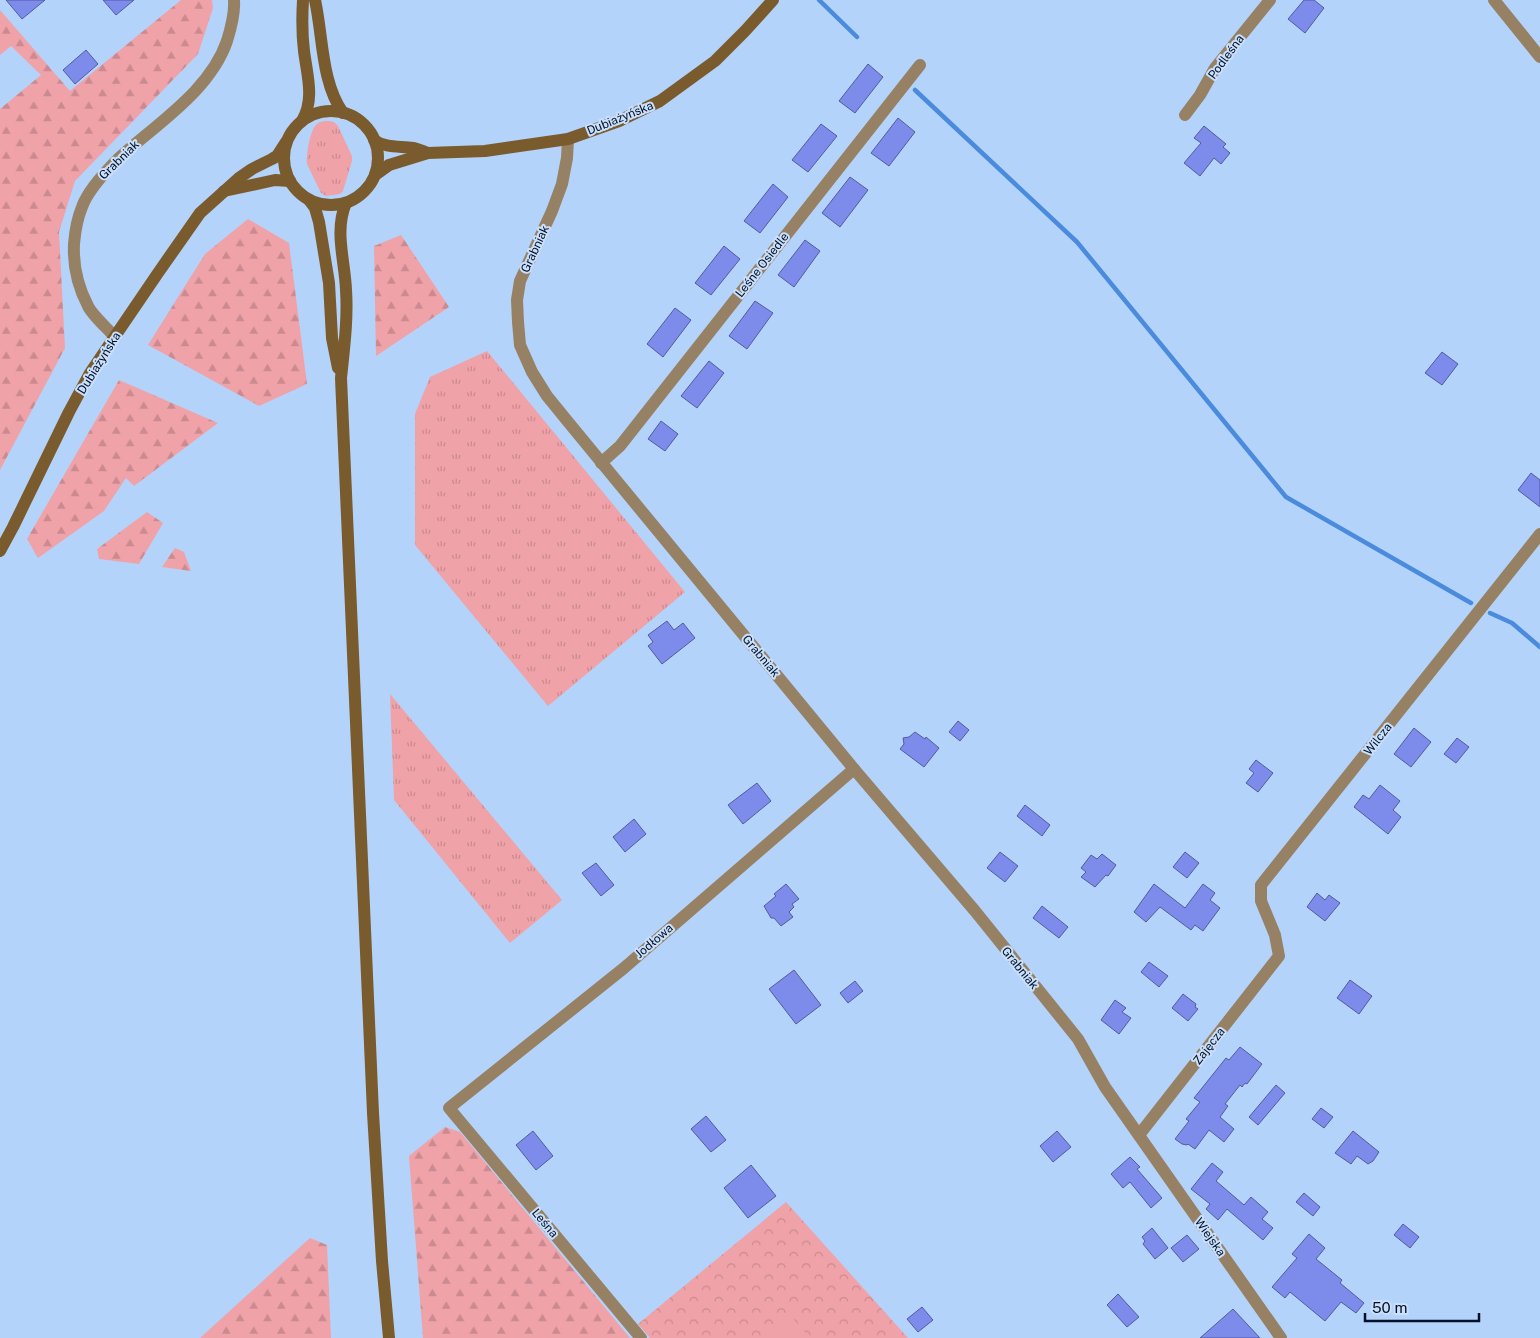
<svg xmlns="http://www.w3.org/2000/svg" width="1540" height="1338" font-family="'Public Sans',sans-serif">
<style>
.grass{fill:url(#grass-tufts)}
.forest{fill:url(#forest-firs)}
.park{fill:url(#park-crowns)}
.pitch{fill:#efa2a7}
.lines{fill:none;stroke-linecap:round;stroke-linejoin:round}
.stream{stroke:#4b8bdd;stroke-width:4.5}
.building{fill:#7d8bea;stroke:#525ba0}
.street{stroke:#968164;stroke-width:12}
.secondary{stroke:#7a5b2d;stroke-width:12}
.labels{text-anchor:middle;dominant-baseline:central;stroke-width:4;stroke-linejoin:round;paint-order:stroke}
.street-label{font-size:12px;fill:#021129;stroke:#cadffa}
</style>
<defs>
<pattern id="grass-tufts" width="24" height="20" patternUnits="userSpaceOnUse" patternTransform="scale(1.25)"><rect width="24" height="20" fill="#efa2a7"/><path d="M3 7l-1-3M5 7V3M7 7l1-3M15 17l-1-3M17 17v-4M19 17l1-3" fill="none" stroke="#cb8a90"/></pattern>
<pattern id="forest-firs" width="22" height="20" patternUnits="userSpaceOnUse" patternTransform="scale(1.25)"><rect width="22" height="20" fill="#efa2a7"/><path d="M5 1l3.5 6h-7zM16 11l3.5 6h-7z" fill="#cb8a90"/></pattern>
<pattern id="park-crowns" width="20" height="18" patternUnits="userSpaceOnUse" patternTransform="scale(1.25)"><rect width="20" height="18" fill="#efa2a7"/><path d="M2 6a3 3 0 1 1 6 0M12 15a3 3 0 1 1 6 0" fill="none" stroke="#cb8a90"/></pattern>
</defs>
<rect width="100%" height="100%" fill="#b4d3fb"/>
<g class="grass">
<path d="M329,121L334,122L338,126L352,156V161L343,191L340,194L326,196L321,193L307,164C306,155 310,129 317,124C320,121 325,121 329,121Z"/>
<polygon points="487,351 685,592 548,706 415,545 415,414 430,377"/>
<polygon points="390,694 562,900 510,943 394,800"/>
</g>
<g class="forest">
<polygon points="181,0 212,0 213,8 198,54 75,181 59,232 65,348 0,470 0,109 41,75 11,46 0,55 0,10 70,91"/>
<polygon points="248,219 289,243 307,384 259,406 148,345 205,254"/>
<polygon points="401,235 449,307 376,356 374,246"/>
<polygon points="119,380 218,423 134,486 126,478 104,511 38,558 27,539"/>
<polygon points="147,512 163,523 139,564 99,559 97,549"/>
<polygon points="175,548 184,552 191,571 162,567"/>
<polygon points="445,1127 460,1132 630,1338 423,1338 409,1156"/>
<polygon points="310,1238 327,1245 331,1338 200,1338"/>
</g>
<polygon class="park" points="786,1202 908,1338 650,1338 638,1324"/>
<polygon class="pitch" points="789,1314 810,1338 761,1338"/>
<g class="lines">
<g class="stream">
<polyline points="819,0 857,37"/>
<polyline points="915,90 1077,242 1286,497 1471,603"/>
<polyline points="1490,613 1512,623 1540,647"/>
</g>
</g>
<g class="building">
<polygon points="6,0 45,0 22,19"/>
<polygon points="103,0 134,0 116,15"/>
<polygon points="1304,0 1314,0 1324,8 1305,33 1288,19"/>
<polygon points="86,50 98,64 75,84 63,70"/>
<polygon points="868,64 883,77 855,113 839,101"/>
<polygon points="898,118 915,132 889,166 871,153"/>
<polygon points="821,124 837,136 808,172 792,160"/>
<polygon points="1204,126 1226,144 1223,147 1230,153 1221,164 1214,158 1200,176 1184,163 1201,143 1194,138"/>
<polygon points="850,177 868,190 840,227 822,213"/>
<polygon points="773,184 788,197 760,233 744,221"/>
<polygon points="805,240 820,251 794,287 778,275"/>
<polygon points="724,246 740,259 711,295 695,283"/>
<polygon points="755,301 773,313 747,349 729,336"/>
<polygon points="675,308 691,320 663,357 647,344"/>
<polygon points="1442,352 1458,364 1442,385 1425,373"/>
<polygon points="709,361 724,373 697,408 681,396"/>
<polygon points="661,421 678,434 665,451 648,439"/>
<polygon points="1531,473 1540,480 1540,507 1518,490"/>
<polygon points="667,621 674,630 683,623 695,638 662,664 648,646 653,642 648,635"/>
<polygon points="958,721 969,730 960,741 949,732"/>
<polygon points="1414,728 1431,742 1411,767 1394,754"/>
<polygon points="915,732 925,739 926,737 939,748 924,767 900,749 904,744 903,738 909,737"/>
<polygon points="1457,738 1469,747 1456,763 1444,754"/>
<polygon points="1256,760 1273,773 1258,792 1246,783 1254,773 1249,769"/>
<polygon points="757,783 771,801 743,824 728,805"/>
<polygon points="1380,785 1400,801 1393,810 1401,817 1388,834 1354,807 1363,795 1369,799"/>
<polygon points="1025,805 1050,825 1042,836 1017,816"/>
<polygon points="634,819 646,834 625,852 613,837"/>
<polygon points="1000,852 1018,866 1005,882 987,868"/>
<polygon points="1185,852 1199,863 1187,878 1173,867"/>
<polygon points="1102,854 1116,865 1108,876 1106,875 1095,887 1081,877 1086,872 1081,868 1091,855 1097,859"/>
<polygon points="596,863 614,885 601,896 582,873"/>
<polygon points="786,884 799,899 792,904 794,907 789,912 793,917 781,926 774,918 771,918 764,906 776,896 774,894"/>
<polygon points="1154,884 1185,908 1203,884 1215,893 1210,900 1220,908 1203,931 1195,925 1191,930 1160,907 1146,922 1134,912"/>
<polygon points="1317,893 1325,900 1329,895 1340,903 1325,921 1307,907"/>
<polygon points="1042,906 1068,927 1059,938 1033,918"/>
<polygon points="1149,962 1168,976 1159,987 1141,972"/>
<polygon points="794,970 821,1005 796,1024 769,989"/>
<polygon points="1350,980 1372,996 1359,1014 1337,998"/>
<polygon points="855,981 863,991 848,1003 840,993"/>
<polygon points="1183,994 1196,1004 1195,1007 1198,1009 1188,1021 1172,1008"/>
<polygon points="1115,1000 1126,1008 1122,1012 1131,1018 1119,1034 1101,1020"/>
<polygon points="1240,1047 1262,1064 1247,1084 1245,1083 1242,1087 1240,1085 1225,1104 1228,1106 1220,1117 1234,1129 1224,1142 1209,1130 1195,1149 1188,1144 1187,1145 1182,1144 1175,1139 1189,1121 1186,1119 1200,1102 1194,1098 1226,1058 1229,1060"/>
<polygon points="1276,1085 1285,1093 1258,1125 1249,1117"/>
<polygon points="1321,1108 1333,1117 1324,1128 1312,1119"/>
<polygon points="706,1116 726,1140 711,1152 691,1129"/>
<polygon points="533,1131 553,1156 536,1170 516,1145"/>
<polygon points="1057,1131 1071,1147 1053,1162 1040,1146"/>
<polygon points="1353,1131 1379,1152 1373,1161 1368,1164 1357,1156 1351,1164 1335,1153"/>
<polygon points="1130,1157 1140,1167 1137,1169 1162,1198 1151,1208 1130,1182 1123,1188 1111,1174"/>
<polygon points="1212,1163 1223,1172 1216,1181 1244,1205 1251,1197 1268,1212 1262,1219 1273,1228 1263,1240 1227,1209 1218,1220 1206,1209 1210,1204 1191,1189"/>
<polygon points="751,1165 776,1196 748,1218 724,1188"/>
<polygon points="1304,1193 1320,1207 1313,1216 1296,1202"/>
<polygon points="1403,1224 1419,1237 1410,1248 1394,1235"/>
<polygon points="1152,1228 1168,1248 1155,1259 1143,1244 1145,1241 1142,1237"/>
<polygon points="1309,1234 1325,1248 1316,1259 1342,1280 1340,1283 1364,1303 1356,1313 1341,1302 1325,1321 1290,1292 1285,1298 1272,1287 1297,1258 1292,1254"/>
<polygon points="1187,1235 1199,1249 1183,1262 1171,1248"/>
<polygon points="1118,1294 1139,1317 1127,1327 1107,1305"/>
<polygon points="922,1307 933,1320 918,1332 907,1319"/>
<polygon points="1233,1309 1260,1338 1200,1338"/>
</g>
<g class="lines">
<g class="street">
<polyline points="1494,0 1540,57"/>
<polyline points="1185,115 1200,95 1215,68 1270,0"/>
<polyline points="568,139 567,158 562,184 552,211 520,281 517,300 518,322 520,345 532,372 547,396 569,423 854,769 975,911 1078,1039 1105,1087 1281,1338"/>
<path d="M115,337C108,329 92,315 88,306C78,287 73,265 74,244C75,232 77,219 82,207C88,190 105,172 118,159C156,124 210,91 227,41C231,28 235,13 234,0"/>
<polyline points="601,463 620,446 920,65"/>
<polyline points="1139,1135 1279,956 1275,935 1261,901 1261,885 1540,534"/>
<polyline points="641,1338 449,1108 624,968 854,769"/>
</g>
<g class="secondary">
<path d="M315,0C323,36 321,82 343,113"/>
<circle cx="331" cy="158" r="47"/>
<path d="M302,121C315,99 307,75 304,51C302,35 302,17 303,0"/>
<path d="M374,140C385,148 400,146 413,148C418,149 423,151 428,153"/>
<polyline points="375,175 389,165 428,153 485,151 568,139 619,121 660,101 715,61 745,31 773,0"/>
<polyline points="224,191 275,180 290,181"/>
<polyline points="309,200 315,208 319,222 329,283 332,338 338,368"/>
<path d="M346,203C334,231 345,261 346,290C348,319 344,349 341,378L373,1113L382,1261L389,1338"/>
<polyline points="0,551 13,527 69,412 90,373 158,273 200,213 239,178 252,169 272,159 277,156 286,142"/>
</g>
</g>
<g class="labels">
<g class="street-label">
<text transform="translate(1226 57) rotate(-54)">Podleśna</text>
<text transform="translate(620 118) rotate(-22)">Dubiażyńska</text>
<text transform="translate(119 160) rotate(-44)">Grabniak</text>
<text transform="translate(535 249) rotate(-65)">Grabniak</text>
<text transform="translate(762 265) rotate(-52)">Leśne Osiedle</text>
<text transform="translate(99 363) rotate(-58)">Dubiażyńska</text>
<text transform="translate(761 656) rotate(50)">Grabniak</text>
<text transform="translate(1378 739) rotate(-52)">Wilcza</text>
<text transform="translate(654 941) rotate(-41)">Jodłowa</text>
<text transform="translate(1020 968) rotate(51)">Grabniak</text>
<text transform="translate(1209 1046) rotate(-52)">Zajęcza</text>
<text transform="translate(545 1223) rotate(50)">Leśna</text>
<text transform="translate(1210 1237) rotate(55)">Wiejska</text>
</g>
</g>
<path d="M1365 1313v8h114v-8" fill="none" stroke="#021129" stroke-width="2.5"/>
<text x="1372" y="1313" font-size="15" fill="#021129" stroke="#cadffa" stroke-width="4" paint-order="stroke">50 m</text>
</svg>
